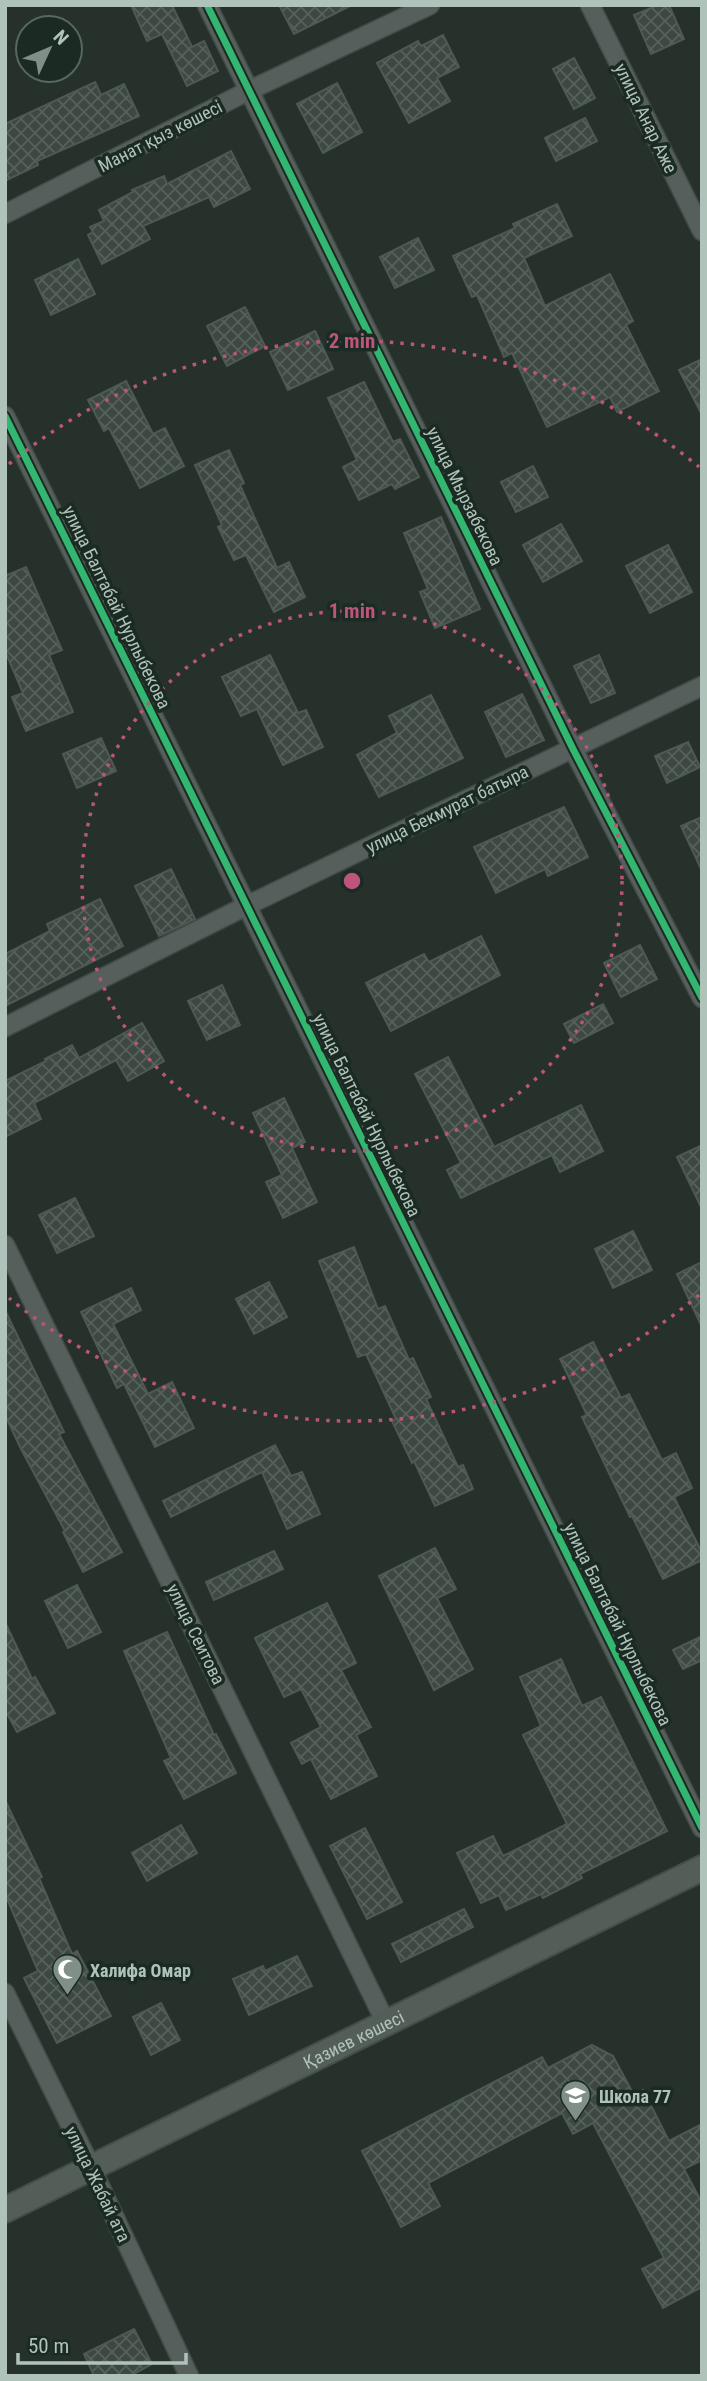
<svg xmlns="http://www.w3.org/2000/svg" width="707" height="2381" font-family="'Roboto Condensed',sans-serif">
<style>
.building{fill:url(#building-cross-hatch);stroke:#4e5954;stroke-width:2}
.lines{fill:none;stroke-linecap:round;stroke-linejoin:round}
.street-casing{stroke:#444c48;stroke-width:21}
.secondary-casing{stroke:#444c48;stroke-width:28}
.street{stroke:#565f5b;stroke-width:18}
.secondary{stroke:#545e59;stroke-width:24}
.cycleway-casing{stroke:#1b2b23;stroke-width:11}
.cycleway{stroke:#33b770;stroke-width:7}
.ring{fill:none;stroke:#bc547c;stroke-width:3.5;stroke-dasharray:3.5 7}
.labels{text-anchor:middle;dominant-baseline:central;stroke-width:7;stroke-linejoin:round;paint-order:stroke}
.street-label{font-size:18px;fill:#b0c3ba;stroke:#1b2b23}
.poi-label{font-size:18px;font-weight:bold;fill:#b0c3ba;stroke:#1b2b23;text-anchor:start}
.centre{fill:#bc547c;stroke:#1b2b23;stroke-width:3.5}
.ring-label{font-size:21px;text-anchor:middle;font-weight:bold;fill:#bc547c;stroke:#1b2b23;stroke-width:7;stroke-linejoin:round;paint-order:stroke}
</style>
<defs>
<pattern id="building-cross-hatch" width="8" height="8" patternUnits="userSpaceOnUse" patternTransform="scale(1.75)"><rect width="8" height="8" fill="#3e4842"/><path d="M0 0l8 8M0 8l8-8" fill="none" stroke="#57615b"/></pattern>
</defs>
<rect width="100%" height="100%" fill="#26312c"/>
<g class="building">
<polygon points="131,5 172,5 192,47 204,41 218,71 187,86 162,34 147,41"/>
<polygon points="279,5 352,5 294,34"/>
<polygon points="658,5 669,5 684,39 651,54 634,15"/>
<polygon points="443,35 459,67 437,78 450,101 409,123 377,63 418,41 421,46"/>
<polygon points="574,58 595,98 574,109 553,69"/>
<polygon points="95,82 101,95 124,84 139,116 37,161 38,165 5,181 5,124"/>
<polygon points="337,83 362,132 323,153 297,104"/>
<polygon points="585,118 597,141 556,161 545,138"/>
<polygon points="231,151 250,189 214,207 209,197 143,226 150,239 102,264 88,235 93,232 90,227 104,221 99,210 133,192 132,190 164,176 167,184"/>
<polygon points="557,204 572,236 524,258 545,306 610,274 633,321 626,325 659,391 617,412 610,397 547,427 512,353 504,357 477,295 472,297 453,256 515,228 513,224"/>
<polygon points="418,238 434,270 395,288 380,257"/>
<polygon points="78,259 95,294 51,315 35,280"/>
<polygon points="245,307 265,346 227,366 207,326"/>
<polygon points="315,331 333,369 288,390 270,352"/>
<polygon points="702,359 702,415 679,370"/>
<polygon points="126,381 153,434 165,428 184,466 140,488 109,428 104,431 88,400"/>
<polygon points="364,382 393,442 400,439 419,477 395,489 392,484 359,500 343,467 357,460 328,398"/>
<polygon points="229,450 244,483 240,485 277,568 289,562 305,597 274,612 246,555 234,560 218,527 222,525 195,465"/>
<polygon points="533,466 548,497 516,512 501,482"/>
<polygon points="441,517 480,609 435,628 420,592 428,589 404,533"/>
<polygon points="561,524 582,561 543,582 523,545"/>
<polygon points="668,545 692,592 650,613 626,566"/>
<polygon points="26,567 62,650 49,655 73,712 26,731 12,697 23,693 5,651 5,576"/>
<polygon points="270,655 298,713 306,710 323,747 283,765 257,709 241,716 222,677"/>
<polygon points="599,655 615,693 591,703 574,666"/>
<polygon points="522,694 544,740 506,757 485,712"/>
<polygon points="431,695 463,758 379,797 357,755 397,733 389,716"/>
<polygon points="101,738 116,771 77,788 63,754"/>
<polygon points="688,742 700,767 667,783 655,756"/>
<polygon points="564,807 588,857 548,876 545,869 496,893 474,847"/>
<polygon points="702,817 702,871 681,826"/>
<polygon points="171,869 195,919 159,936 135,886"/>
<polygon points="100,899 123,946 5,1006 5,954 50,931 47,924"/>
<polygon points="481,936 500,975 391,1031 366,983 424,954 429,962"/>
<polygon points="640,945 657,979 621,997 604,963"/>
<polygon points="222,985 240,1025 207,1040 188,1001"/>
<polygon points="603,1004 613,1023 574,1043 564,1024"/>
<polygon points="142,1023 164,1061 128,1081 116,1060 34,1103 41,1119 5,1137 5,1081 46,1061 45,1059 72,1045 79,1058"/>
<polygon points="448,1057 494,1147 581,1105 603,1151 560,1172 552,1155 461,1198 447,1170 461,1163 415,1074"/>
<polygon points="284,1098 305,1142 292,1148 317,1202 283,1218 266,1182 282,1175 253,1113"/>
<polygon points="702,1145 702,1209 677,1157"/>
<polygon points="75,1198 94,1236 57,1253 39,1215"/>
<polygon points="633,1231 652,1270 613,1288 595,1249"/>
<polygon points="354,1247 378,1309 385,1306 409,1360 413,1358 431,1397 426,1399 458,1467 463,1465 473,1489 435,1506 414,1461 412,1463 392,1421 396,1419 366,1354 358,1357 319,1261"/>
<polygon points="702,1262 702,1327 677,1274"/>
<polygon points="269,1282 287,1317 254,1334 236,1299"/>
<polygon points="131,1288 141,1310 113,1324 148,1394 172,1382 194,1428 155,1447 124,1384 117,1388 81,1312"/>
<polygon points="5,1310 64,1432 59,1434 122,1552 83,1572 63,1532 65,1531 21,1449 5,1415"/>
<polygon points="593,1342 621,1398 629,1394 662,1460 676,1453 692,1488 674,1497 702,1553 702,1560 663,1579 632,1516 630,1517 582,1417 587,1415 560,1359"/>
<polygon points="275,1445 291,1476 302,1472 320,1514 287,1529 262,1472 171,1517 163,1501"/>
<polygon points="435,1548 456,1589 437,1598 473,1669 434,1690 379,1576"/>
<polygon points="274,1551 283,1569 214,1600 206,1582"/>
<polygon points="77,1585 101,1632 68,1648 45,1601"/>
<polygon points="327,1603 356,1663 341,1670 371,1727 356,1735 377,1776 331,1799 311,1759 302,1764 291,1743 321,1727 301,1689 284,1697 255,1638"/>
<polygon points="5,1622 32,1679 35,1677 55,1713 17,1732 5,1710"/>
<polygon points="167,1632 214,1735 216,1734 236,1773 184,1799 164,1761 171,1758 124,1651"/>
<polygon points="702,1636 702,1660 683,1669 673,1650"/>
<polygon points="561,1659 582,1706 601,1697 667,1831 580,1874 582,1878 543,1898 541,1894 506,1910 499,1895 481,1903 457,1853 493,1836 503,1856 567,1824 523,1735 541,1726 520,1677"/>
<polygon points="5,1800 42,1877 39,1878 72,1954 77,1951 111,2016 57,2043 24,1978 38,1971 5,1894"/>
<polygon points="181,1825 197,1853 147,1881 132,1853"/>
<polygon points="365,1828 402,1902 367,1919 330,1846"/>
<polygon points="464,1909 473,1927 401,1962 392,1944"/>
<polygon points="297,1956 312,1986 249,2015 233,1979 263,1966 265,1971"/>
<polygon points="161,2003 180,2040 151,2055 133,2017"/>
<polygon points="592,2045 613,2056 634,2095 643,2090 669,2141 702,2124 702,2160 684,2169 702,2203 702,2287 663,2308 642,2269 664,2258 593,2123 573,2134 562,2113 428,2183 440,2206 401,2227 362,2151 542,2057 548,2068"/>
<polygon points="134,2329 152,2364 130,2376 94,2376 84,2354"/>
</g>
<g class="lines">
<defs>
<g id="street">
<polyline points="207,5 573,749 702,998"/>
<polyline points="590,5 702,231"/>
<polyline points="5,214 248,91 430,5"/>
<polyline points="5,416 702,1828"/>
<polyline points="5,1027 246,906 702,686"/>
<polyline points="5,1245 386,2023"/>
<polyline points="5,1993 91,2167 189,2376"/>
</g>
<g id="secondary">
<path id="s1" d="M5,2210L702,1868"/>
</g>
</defs>
<use href="#street" class="street-casing"/>
<use href="#secondary" class="secondary-casing"/>
<use href="#street" class="street"/>
<use href="#secondary" class="secondary"/>
<defs>
<g id="cycleway">
<polyline points="207,5 573,749 702,998"/>
<polyline points="5,416 702,1828"/>
</g>
</defs>
<use href="#cycleway" class="cycleway-casing"/>
<use href="#cycleway" class="cycleway"/>
</g>
<g class="ring">
<circle cx="352" cy="881" r="270"/>
<path d="M699 1295A540 540 0 0 1 9 1298M9 464A540 540 0 0 1 699 467"/>
</g>
<defs>
<symbol id="mosque-pin" viewBox="-11 -11 22 30"><path d="M0 17L-7.5 6A9.5 9.5 0 1 1 7.5 6Z" fill="#809088" stroke="#1b2b23"/><path d="M3.5-4.9A6 6 0 1 0 3.5 4.9A5 5 0 1 1 3.5-4.9Z" fill="#fff"/></symbol>
<symbol id="school-pin" viewBox="-11 -11 22 30"><path d="M0 17L-7.5 6A9.5 9.5 0 1 1 7.5 6Z" fill="#809088" stroke="#1b2b23"/><path d="M0-5L7-2L0 1L-7-2ZM-4 1L0 2.5L4 1V4Q0 6-4 4Z" fill="#fff"/></symbol>
</defs>
<g fill-rule="evenodd">
<use href="#mosque-pin" x="50" y="1952" width="35" height="47"/>
<use href="#school-pin" x="558" y="2078" width="35" height="47"/>
</g>
<g class="labels">
<g class="street-label">
<text transform="translate(646 118) rotate(64)">улица Анар Аже</text>
<text transform="translate(160 136) rotate(-27)">Манат қыз көшесі</text>
<text transform="translate(465 496) rotate(64)">улица Мырзабекова</text>
<text transform="translate(117 607) rotate(64)">улица Балтабай Нурлыбекова</text>
<text transform="translate(447 809) rotate(-26)">улица Бекмурат батыра</text>
<text transform="translate(367 1115) rotate(64)">улица Балтабай Нурлыбекова</text>
<text transform="translate(618 1624) rotate(64)">улица Балтабай Нурлыбекова</text>
<text transform="translate(196 1634) rotate(64)">улица Сеитова</text>
<text stroke="none"><textPath href="#s1" startOffset="388">Қазиев көшесі</textPath></text>
<text transform="translate(98 2184) rotate(64)">улица Жабай ата</text>
</g>
<g class="poi-label">
<text x="90" y="1970">Халифа Омар</text>
<text x="599" y="2096">Школа 77</text>
</g>
</g>
<circle cx="352" cy="881" r="10" class="centre"/>
<g class="ring-label">
<text x="352" y="348">2 min</text>
<text x="352" y="618">1 min</text>
</g>
<rect width="707" height="2381" fill="none" stroke="#b0c3ba" stroke-width="14"/>
<g transform="translate(49 49) rotate(46)"><circle r="33" fill="#1b2b23" stroke="#57685f" stroke-width="2"/>
<path d="M0-5L12 26L0 18L-12 26Z" fill="#809088"/>
<text y="-10" font-size="19" font-weight="bold" text-anchor="middle" fill="#b0c3ba">N</text>
</g>
<path d="M18 2353v10h168v-10" fill="none" stroke="#b0c3ba" stroke-width="3.5"/>
<text x="28" y="2353" font-size="21" fill="#b0c3ba" stroke="#1b2b23" stroke-width="5" paint-order="stroke">50 m</text>
</svg>
